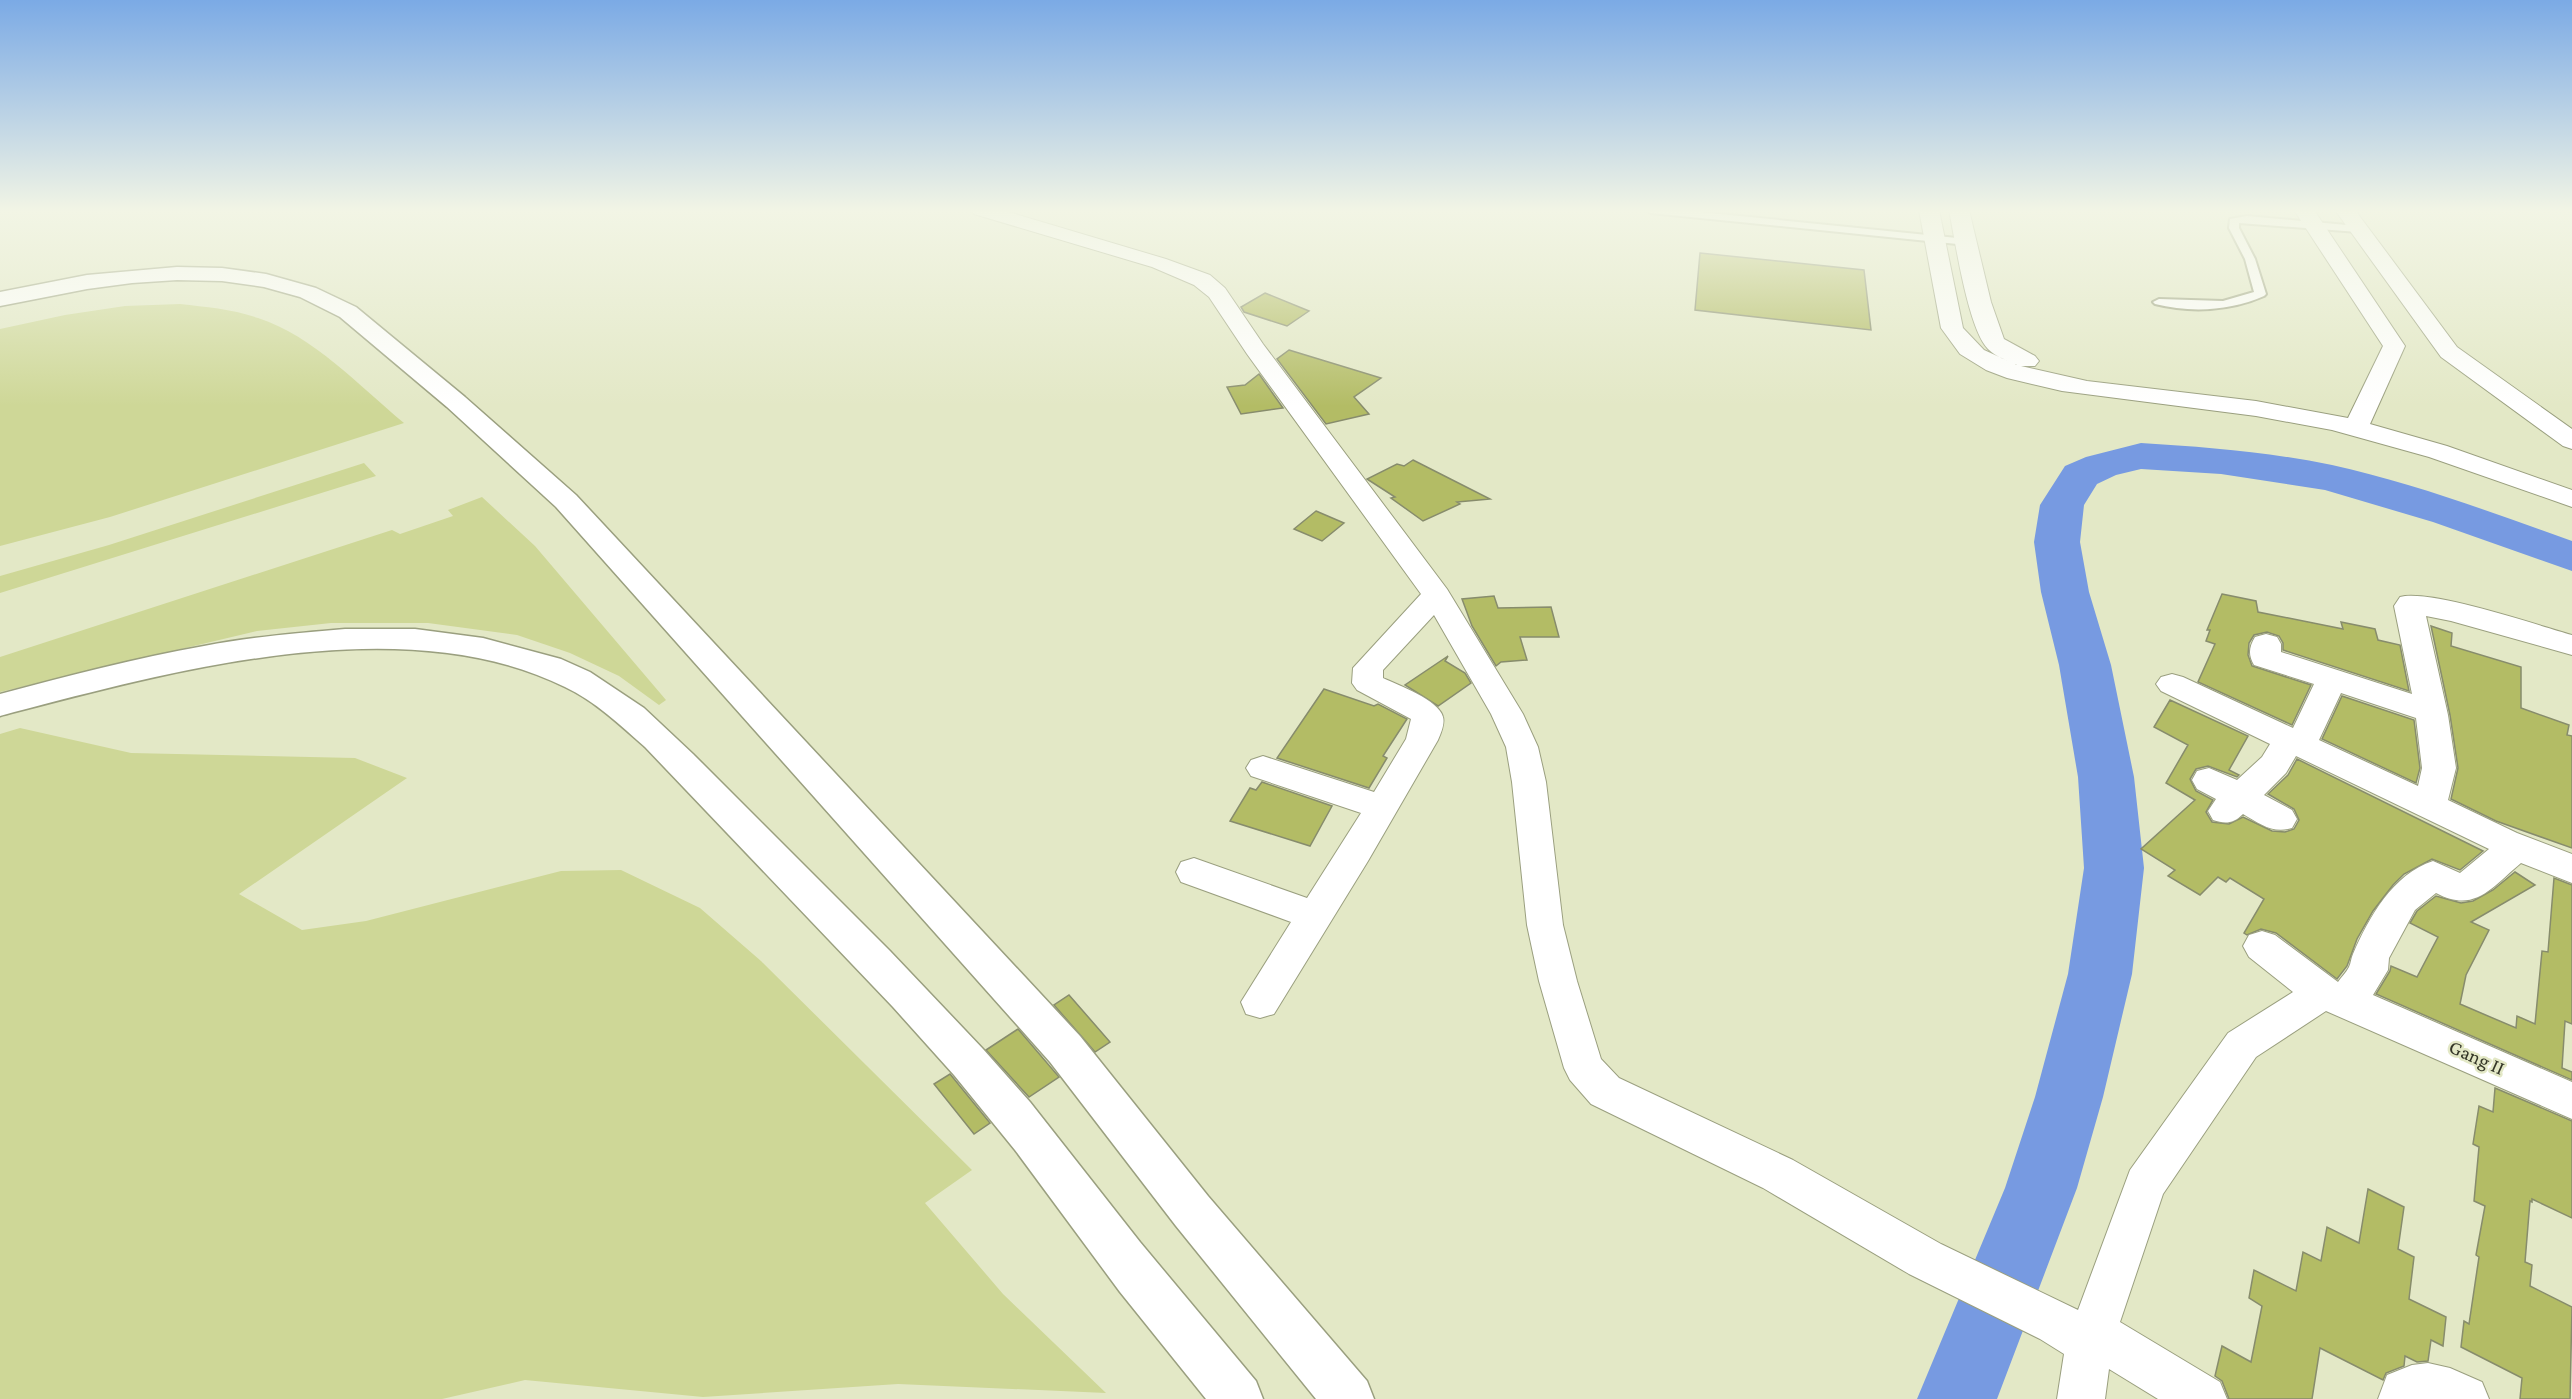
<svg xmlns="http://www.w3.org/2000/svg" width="2572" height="1399" font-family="'Crimson Pro',serif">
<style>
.green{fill:#ced797}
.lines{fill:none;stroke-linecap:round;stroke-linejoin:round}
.river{fill:#779ae1;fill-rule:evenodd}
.building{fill:#b3bc65;stroke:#878c6c;stroke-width:1.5}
.service-casing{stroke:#9a9f7f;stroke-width:4}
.minor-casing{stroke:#9a9f7f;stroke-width:2}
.motorway-casing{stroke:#9a9f7f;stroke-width:3}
.service{fill:#fff;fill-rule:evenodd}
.minor{fill:#fff;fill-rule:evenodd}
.motorway{fill:#fff;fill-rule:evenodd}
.labels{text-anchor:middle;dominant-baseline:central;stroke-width:5;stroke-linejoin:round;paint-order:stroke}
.near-street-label{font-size:20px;fill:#333527;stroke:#e3e8c6}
</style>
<rect width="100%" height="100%" fill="#e3e8c6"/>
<g class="green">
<path d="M180,304C206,307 232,309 258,318C314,336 359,386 404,423L110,517L0,546V329L65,315L125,306Z"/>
<polygon points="364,463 376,476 0,593 0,576 109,545"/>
<polygon points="482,497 535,546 666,700 659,705 619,676 570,653 517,635 428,623 331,623 257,631 0,692 0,657 392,530 400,534 453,516 448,510"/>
<polygon points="20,728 131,753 355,758 407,778 239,894 302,930 366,921 561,871 621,870 700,908 761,961 972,1170 925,1203 1003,1294 1106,1393 898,1384 703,1397 525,1380 442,1399 0,1399 0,734"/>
</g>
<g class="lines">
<path class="river" d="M2141,443C2205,447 2269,452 2332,465C2414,483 2493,513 2572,541V571L2433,522L2325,490L2221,474L2141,469L2116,475L2097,484L2084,505L2080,542L2089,592L2111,665L2134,777L2144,868L2132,974L2103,1097L2077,1188L1997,1399H1917L2005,1188L2035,1097L2068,974L2084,868L2078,777L2059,665L2041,592L2034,542L2040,505L2065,466L2086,457Z"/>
</g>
<g class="building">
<polygon points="1700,253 1864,270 1871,330 1695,310"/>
<polygon points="1265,293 1309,311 1287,326 1244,312 1241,307"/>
<polygon points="1289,350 1381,378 1354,397 1369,414 1326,424 1277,359"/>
<polygon points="1259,374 1283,408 1241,414 1227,387 1245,385"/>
<polygon points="1413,460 1490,499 1457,502 1460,504 1423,521 1391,498 1395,497 1367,479 1397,464 1404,466"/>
<polygon points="1316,511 1344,523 1322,541 1294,529"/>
<polygon points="2222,594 2256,601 2258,612 2343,629 2341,622 2375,629 2378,640 2400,645 2409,691 2283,650 2283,643 2279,636 2267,632 2254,635 2249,643 2248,655 2252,666 2311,685 2292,725 2198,682 2215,644 2206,641 2210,630 2207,630"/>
<polygon points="1494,596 1498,608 1551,607 1559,637 1520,637 1527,660 1501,662 1496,666 1472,626 1462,599"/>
<polygon points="2431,626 2452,633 2451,646 2521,667 2521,708 2569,725 2567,735 2572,736 2572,848 2496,821 2451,799 2458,768 2450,715"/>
<polygon points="1448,656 1445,661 1465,673 1471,683 1438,706 1405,685"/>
<polygon points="1324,689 1374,706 1378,704 1407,719 1383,756 1387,758 1369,788 1277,758"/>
<polygon points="2342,696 2414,720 2420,768 2416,783 2322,739"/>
<polygon points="2170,700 2248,736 2229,770 2239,775 2237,777 2208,766 2196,769 2190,779 2196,791 2213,800 2206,812 2212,822 2229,824 2243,817 2272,831 2285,832 2294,829 2299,820 2294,809 2268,794 2288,775 2297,759 2483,851 2460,870 2432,859 2404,874 2393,885 2373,911 2357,939 2347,966 2337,979 2276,933 2261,929 2247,935 2244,933 2264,899 2230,878 2226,882 2218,877 2200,895 2168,876 2175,870 2141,849 2195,800 2166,783 2188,745 2154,727"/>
<polygon points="1262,782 1332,806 1310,846 1230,821 1250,788 1256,790"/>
<polygon points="2515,872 2535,885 2471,922 2489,930 2466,975 2460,1004 2516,1028 2517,1016 2535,1024 2542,951 2548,952 2554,878 2572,885 2572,1024 2565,1021 2562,1068 2572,1072 2572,1080 2376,994 2390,971 2391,966 2417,977 2438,937 2410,923 2417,911 2436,896 2461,903 2473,901 2493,890"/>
<polygon points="1069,995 1110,1042 1095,1052 1054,1005"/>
<polygon points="1018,1029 1059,1077 1029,1097 986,1050"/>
<polygon points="950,1074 990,1123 974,1134 934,1084"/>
<polygon points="2495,1088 2572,1121 2572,1218 2532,1199 2532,1202 2530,1201 2525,1262 2532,1265 2530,1286 2572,1307 2570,1399 2520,1399 2522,1378 2461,1347 2464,1321 2469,1324 2479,1257 2476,1255 2485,1206 2474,1201 2479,1147 2473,1144 2479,1106 2493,1112"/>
<polygon points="2368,1189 2404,1207 2398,1249 2414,1257 2409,1299 2446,1317 2443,1346 2431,1340 2428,1361 2417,1362 2405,1356 2404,1366 2386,1373 2383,1380 2320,1348 2312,1399 2229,1399 2222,1381 2215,1376 2222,1346 2251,1362 2262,1306 2249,1298 2254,1270 2296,1291 2303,1252 2321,1261 2327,1227 2359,1243"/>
</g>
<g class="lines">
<defs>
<g id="service">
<polygon points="1646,210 1680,210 1967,239 1972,242 1967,245 1651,213"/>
<path d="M2247,216L2358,226L2363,229L2358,232L2239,223V228L2255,259L2266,294L2264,296C2230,311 2191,313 2155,304L2153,302L2159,299L2223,301L2254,292L2245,259L2229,228L2230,219Z"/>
</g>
<g id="minor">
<path d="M971,210H1002L1166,259L1210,275L1225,288L1263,344L1447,589L1523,714L1538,747L1546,782L1563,925L1577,981L1601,1059L1619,1078L1793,1160L1941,1244L2078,1310L2130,1170L2228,1033L2293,992L2249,957L2243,946L2249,935L2262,931L2275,935L2338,982C2341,977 2346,973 2349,967C2351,963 2351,958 2353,954C2369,917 2393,874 2433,861L2460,873L2489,849L2296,756L2286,773L2264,795L2292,810L2297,819L2292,828C2273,834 2260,824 2243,814C2233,824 2225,824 2213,820L2208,811L2216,799L2197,789L2192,780L2197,771L2209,768L2237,780L2262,757L2270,744L2161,691L2156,684L2161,677L2172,674L2183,677L2293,728L2314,684L2254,665C2248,655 2249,647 2255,637L2266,634L2277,637L2281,644V652L2412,694L2394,606L2400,597C2431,589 2536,625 2572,635V655L2451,621L2426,616L2448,715L2456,768L2448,800L2517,833L2572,854V883L2521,863C2492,887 2475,914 2436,893L2415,910L2389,958L2388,970L2373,995L2572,1082V1119L2326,1011L2256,1057L2163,1194L2120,1322L2220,1382L2227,1399H2158L2109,1369L2105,1399H2057L2064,1354L2040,1339L1909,1274L1763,1188L1591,1104L1570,1080L1564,1068L1539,981L1527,925L1512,782L1506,747L1491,714L1434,615L1383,670V678C1398,685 1439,700 1443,717C1445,724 1441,733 1438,740L1368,861L1274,1014L1260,1018L1246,1014L1241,1002L1291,922L1181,882L1176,872L1181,862L1194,858L1307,898L1361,813L1251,776L1246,768L1251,760L1263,756L1374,792L1406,739L1411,719L1357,690L1352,683L1353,668L1421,594L1247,354L1209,297L1194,285L1152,267L974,214ZM2341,693L2416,718L2422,768L2418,786L2319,740Z"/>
<path d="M1919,210H1939L1963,328L1984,350L2017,365C2007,360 1996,357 1988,349C1968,329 1955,240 1949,210H1969L1991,302L2004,339L2035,356L2039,361L2035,366H2021L2087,381L2256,401L2348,418L2383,346L2294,210H2314L2405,346L2370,424L2447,446L2572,490V507L2429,457L2332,430L2256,416L2062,391L2007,378L1986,370L1960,354L1941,328Z"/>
<polygon points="2335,210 2355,210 2457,347 2572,429 2572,449 2563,446 2441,357"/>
<polygon points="2428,1363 2450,1368 2482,1382 2489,1399 2378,1399 2387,1375 2412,1365"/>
</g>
<g id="motorway">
<polygon points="177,267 222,268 266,274 316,288 356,307 465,397 576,495 1080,1036 1208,1196 1367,1381 1374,1399 1316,1399 1176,1226 1050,1062 556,507 447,407 340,317 300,297 264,287 222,281 177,280 132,283 87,289 0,306 0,292 87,275"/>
<path d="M345,629H415L483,638L561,659L590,672L644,708L693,754L890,951L983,1049L1030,1102L1140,1242L1256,1381L1263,1399H1206L1120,1292L1015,1150L954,1075L893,1007L645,747C620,725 595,701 565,687C402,606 167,672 0,716V694C68,676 136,658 204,646C251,637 298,633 345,629Z"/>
</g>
</defs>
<use href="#service" class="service-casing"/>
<use href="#minor" class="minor-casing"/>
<use href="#motorway" class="motorway-casing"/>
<use href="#service" class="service"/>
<use href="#minor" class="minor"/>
<use href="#motorway" class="motorway"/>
</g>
<linearGradient id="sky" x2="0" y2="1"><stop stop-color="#7baae5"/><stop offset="0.52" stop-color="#f2f5e5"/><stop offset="1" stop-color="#f2f5e5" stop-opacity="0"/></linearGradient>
<rect width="2572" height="406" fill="url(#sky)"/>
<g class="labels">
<g class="near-street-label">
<text transform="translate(2477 1057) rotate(24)">Gang II</text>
</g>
</g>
</svg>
